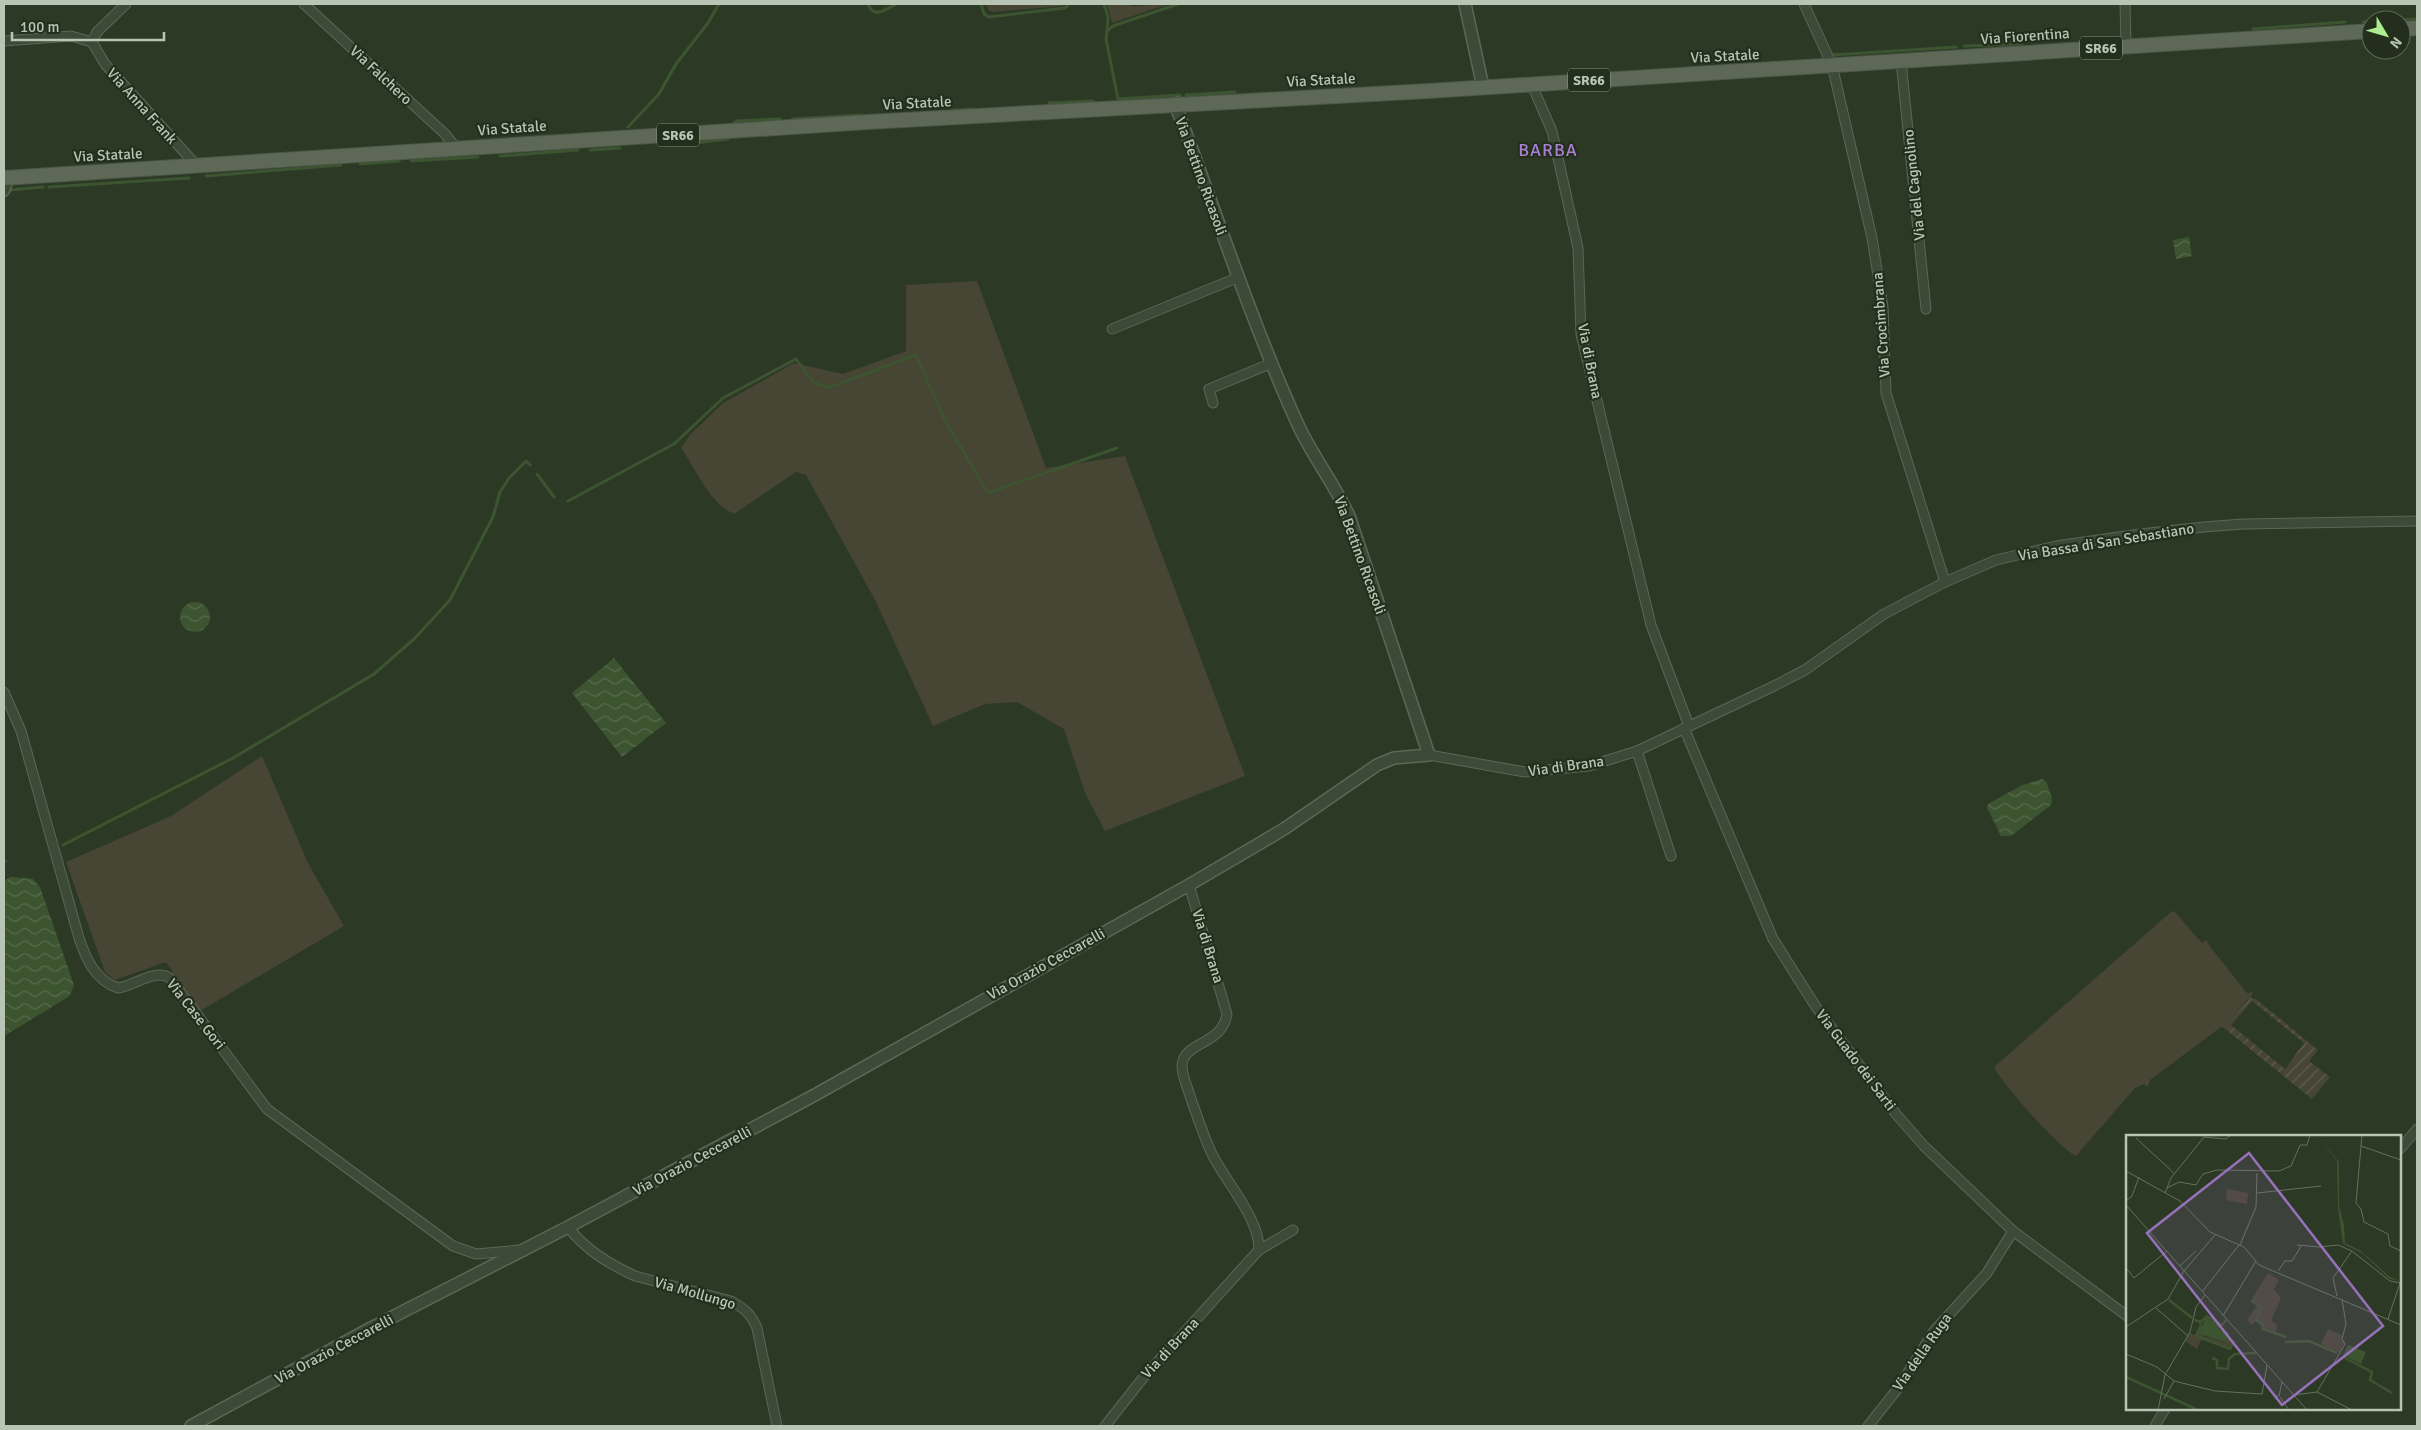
<svg xmlns="http://www.w3.org/2000/svg" width="2421" height="1430" font-family="Signika,sans-serif">
<style>
.grass{fill:#474534}
.garden{fill:url(#garden-furrows);fill-rule:evenodd}
.water{fill:url(#water-waves)}
.lines{fill:none;stroke-linecap:round;stroke-linejoin:round}
.stream{stroke:#3d5431;stroke-width:3}
.minor-casing{stroke:#5c6756;stroke-width:11}
.tertiary-casing{stroke:#5c6756;stroke-width:14}
.primary-casing{stroke:#4a5544;stroke-width:16}
.minor{stroke:#3e4a38;stroke-width:9}
.tertiary{stroke:#3e4a38;stroke-width:11}
.primary{stroke:#5d6956;stroke-width:14}
.labels{text-anchor:middle;dominant-baseline:central;stroke-width:4.5;stroke-linejoin:round;paint-order:stroke}
.shield{fill:#232e1d;stroke:#8c9887;stroke-width:1}
.shield-label{font-size:14px;font-weight:bold;fill:#b9c5b4}
.street-label{font-size:15px;fill:#b9c5b4;stroke:#232e1d}
.quarter-label{font-size:18px;letter-spacing:1px;fill:#aa81d1;stroke:#232e1d}
.inset-river{fill:none;stroke:#3d5431;stroke-width:2.5}
.inset-road{fill:none;stroke:#64715e;stroke-width:1}
.view{fill:#9771ba;fill-opacity:0.15;stroke:#9771ba;stroke-width:2.5}
.inset-edge{fill:none;stroke:#b9c5b4;stroke-width:2.5}
</style>
<defs>
<pattern id="garden-furrows" width="10" height="10" patternUnits="userSpaceOnUse" patternTransform="scale(1.25)"><rect width="10" height="10" fill="#474534"/><path d="M-1 1l2-2M0 10L10 0M9 11l2-2" fill="none" stroke="#5f5e4f"/></pattern>
<pattern id="water-waves" width="16" height="10" patternUnits="userSpaceOnUse" patternTransform="scale(1.25)"><rect width="16" height="10" fill="#3d5431"/><path d="M0 5q4-4 8 0t8 0" fill="none" stroke="#576b4c"/></pattern>
</defs>
<rect width="100%" height="100%" fill="#2c3925"/>
<g class="grass">
<polygon points="986,4 1066,4 1062,6 993,12 989,10"/>
<polygon points="1107,4 1126,4 1133,6 1169,4 1112,23"/>
<path d="M977,281L1046,468L1125,456L1245,776L1105,831L1085,793L1064,729L1017,702L985,704L933,726L875,600L806,475L796,472L734,514C709,503 696,469 681,448L690,435L723,403L794,363L843,374L906,351V285Z"/>
<polygon points="262,756 308,863 344,926 200,1011 166,962 115,980 105,972 66,862 171,816"/>
<path d="M2172,911L2175,912L2202,943L2207,940L2208,944L2247,993L2253,992L2251,998L2247,1000L2224,1028L2221,1027L2150,1080L2148,1087L2144,1084L2135,1088L2076,1156C2058,1147 2003,1085 1994,1067Z"/>
</g>
<path class="garden" d="M2250,998L2256,999L2318,1050L2309,1061L2330,1077L2312,1099L2224,1028ZM2252,1001L2304,1043L2285,1069L2231,1025Z"/>
<g class="water">
<polygon points="2189,237 2192,256 2176,259 2173,240"/>
<circle cx="195" cy="617" r="15"/>
<polygon points="614,658 666,723 622,757 572,693"/>
<polygon points="2042,779 2046,781 2052,798 2051,805 2011,836 2001,836 1987,808 1988,804 2022,785"/>
<polygon points="11,877 33,879 40,887 74,985 70,995 65,999 4,1036 4,881"/>
</g>
<g class="lines">
<g class="stream">
<path d="M868,4C873,19 886,10 896,4"/>
<polyline points="981,4 984,14 989,17 1065,8 1069,4"/>
<polyline points="1104,4 1108,17 1107,31"/>
<polyline points="1178,4 1113,26 1107,31 1106,39 1118,99 1180,95"/>
<polyline points="2396,20 2417,19"/>
<polyline points="2363,22 2371,21"/>
<polyline points="2253,29 2345,22"/>
<polyline points="1964,46 2021,44"/>
<polyline points="1832,55 1956,47"/>
<polyline points="1186,95 1235,92"/>
<polyline points="1049,103 1093,101"/>
<polyline points="953,110 974,109"/>
<polyline points="792,119 861,115"/>
<polyline points="734,123 737,121 780,119"/>
<polyline points="628,127 659,94 676,64 708,23 719,4"/>
<polyline points="687,144 728,139"/>
<polyline points="590,150 620,148"/>
<polyline points="500,156 578,150"/>
<polyline points="411,161 478,157"/>
<polyline points="360,164 399,161"/>
<polyline points="206,176 341,165"/>
<polyline points="49,187 189,178"/>
<polyline points="10,190 43,187"/>
<polyline points="537,474 554,497"/>
<polyline points="568,501 674,444 723,398 796,359 813,382 828,388 916,355 943,417 988,493 1117,448"/>
<polyline points="63,845 233,758 374,674 414,639 450,600 493,517 500,492 509,478 526,461 530,465"/>
<polyline points="4,862 5,861"/>
</g>
<defs>
<g id="minor">
<polyline points="126,4 97,32 92,42 105,64 197,166"/>
<polyline points="304,4 445,134 457,149"/>
<polyline points="1804,4 1832,65 1872,238 1883,307 1886,393 1945,582"/>
<polyline points="2125,4 2126,46"/>
<polyline points="4,41 71,36 92,42"/>
<polyline points="1901,61 1926,309"/>
<polyline points="1531,83 1552,131 1578,248 1581,334 1651,625 1689,726"/>
<polyline points="1112,329 1239,277"/>
<polyline points="1213,403 1209,389 1272,363"/>
<path d="M4,692L21,731L79,938C86,959 95,980 118,988C135,986 154,968 170,978L267,1109L453,1246L476,1254L520,1250"/>
<polyline points="1684,728 1773,939 1816,1007 1896,1114 1924,1146 2013,1231 2127,1316"/>
<polyline points="1637,751 1671,856"/>
<polyline points="1429,755 1525,772 1589,766 1637,751 1774,686 1805,670 1884,614 1945,582 1996,560 2056,546 2140,534 2204,527 2243,524 2417,521"/>
<path d="M1189,885L1227,1014C1222,1046 1183,1041 1182,1066C1182,1077 1188,1088 1191,1099C1198,1118 1204,1138 1213,1156C1227,1183 1260,1220 1259,1250"/>
<polyline points="2400,1149 2417,1129"/>
<path d="M568,1227C586,1250 609,1264 635,1276L731,1301C744,1308 751,1314 757,1328L777,1426"/>
<polyline points="1105,1426 1143,1378 1259,1250 1293,1230"/>
<polyline points="1868,1426 1899,1387 1934,1331 1987,1273 2013,1231"/>
<polyline points="2155,1426 2165,1409"/>
</g>
<g id="tertiary">
<polyline points="1465,4 1483,87"/>
<polyline points="4,190 8,177"/>
<path d="M191,1426L371,1328L568,1227L813,1096L1189,885L1284,829L1377,765L1394,758L1429,755L1349,516C1335,485 1314,458 1299,427C1252,324 1217,215 1177,109L1178,103"/>
</g>
<g id="primary">
<polyline points="2401,29 2417,28"/>
<polyline points="4,178 868,122 1428,91 2371,31"/>
</g>
</defs>
<use href="#minor" class="minor-casing"/>
<use href="#tertiary" class="tertiary-casing"/>
<use href="#primary" class="primary-casing"/>
<use href="#minor" class="minor"/>
<use href="#tertiary" class="tertiary"/>
<use href="#primary" class="primary"/>
</g>
<g class="labels">
<g class="shield">
<rect x="2080" y="36.5" width="42" height="23" rx="4"/>
<rect x="1568" y="68.5" width="42" height="23" rx="4"/>
<rect x="657" y="123.5" width="42" height="23" rx="4"/>
</g>
<g class="shield-label">
<text x="2101" y="48">SR66</text>
<text x="1589" y="80">SR66</text>
<text x="678" y="135">SR66</text>
</g>
<g class="street-label">
<text transform="translate(2025 36) rotate(-4)">Via Fiorentina</text>
<text transform="translate(1725 56) rotate(-3)">Via Statale</text>
<text transform="translate(381 75) rotate(43)">Via Falchero</text>
<text transform="translate(1321 80) rotate(-3)">Via Statale</text>
<text transform="translate(917 103) rotate(-3)">Via Statale</text>
<text transform="translate(142 106) rotate(48)">Via Anna Frank</text>
<text transform="translate(512 128) rotate(-4)">Via Statale</text>
<text transform="translate(108 155) rotate(-3)">Via Statale</text>
<text transform="translate(1201 176) rotate(70)">Via Bettino Ricasoli</text>
<text transform="translate(1914 185) rotate(-96)">Via del Cagnolino</text>
<text transform="translate(1881 325) rotate(-94)">Via Crocimbrana</text>
<text transform="translate(1590 361) rotate(79)">Via di Brana</text>
<text transform="translate(2106 542) rotate(-9)">Via Bassa di San Sebastiano</text>
<text transform="translate(1360 555) rotate(70)">Via Bettino Ricasoli</text>
<text transform="translate(1566 766) rotate(-8)">Via di Brana</text>
<text transform="translate(1208 946) rotate(73)">Via di Brana</text>
<text transform="translate(1046 964) rotate(-29)">Via Orazio Ceccarelli</text>
<text transform="translate(196 1014) rotate(52)">Via Case Gori</text>
<text transform="translate(1856 1060) rotate(53)">Via Guado dei Sarti</text>
<text transform="translate(692 1161) rotate(-28)">Via Orazio Ceccarelli</text>
<text transform="translate(695 1293) rotate(16)">Via Mollungo</text>
<text transform="translate(1170 1348) rotate(-47)">Via di Brana</text>
<text transform="translate(334 1349) rotate(-28)">Via Orazio Ceccarelli</text>
<text transform="translate(1922 1352) rotate(-55)">Via della Ruga</text>
</g>
<g class="quarter-label">
<text x="1548" y="150">BARBA</text>
</g>
</g>
<g transform="translate(2126 1135)">
<rect width="275" height="275" fill="#2c3925"/>
<path d="M101,54L122,58L121,69L100,65ZM142,138L153,145L148,154L155,163L145,186L151,189L150,197L137,193L130,186L125,190L121,185L131,170L125,165ZM81,181L95,190L101,199L99,204L107,208L104,213L70,200L74,189L68,184L76,188ZM81,182L100,198L98,203L101,208L77,201L76,188ZM202,194L216,200L215,205L219,207L213,218L195,209ZM64,198L76,203L71,214L59,206Z" fill="#474534" fill-rule="evenodd"/>
<path d="M191,0L213,27V70L218,90L219,108L235,116L264,142L275,146L264,144L236,118L217,109L212,73L211,26ZM80,182L93,189V194L100,199L98,203L102,208L73,199ZM222,210L240,217L235,229L217,220Z" fill="#3d5431"/>
<path class="inset-river" d="M43,165L66,183M125,166L136,172L130,185L137,190V194L160,202M68,185L75,187L81,181L96,190L100,185M75,190L70,201L104,214L108,207L99,203L102,199L96,194M159,207L183,206L211,218M217,222L246,237L244,245L266,258M86,223L91,225V233L102,234L103,224L109,219L130,218M0,242L72,275"/>
<path class="inset-road" d="M236,0L230,68L235,74L238,87L262,99L264,111L275,116M10,3L49,39M235,11L275,25M0,36L54,66L84,97L118,112L133,130L275,190M41,53L53,47L70,50L77,39L91,35L153,36L165,31L174,10H181L184,0M39,58L45,43L78,2L100,4L105,0M131,58L195,51M0,66L6,61L13,42M0,70L181,275M114,110L130,72L131,38M171,110L193,112L212,110L226,116L207,143L211,161M226,116L264,146L275,148M54,131L70,116M0,133L8,143L41,116M152,136L159,126H166L175,111M76,157L113,110M30,173L62,201M97,181L130,126M262,184L274,148M0,192L42,164L58,136L89,100M0,219L31,232L48,246L89,256L136,259L141,230M191,257L219,209L216,204L220,189L216,164M168,260L191,257L226,275M148,261H153L156,247M154,262L163,275M38,264L48,246M32,275L39,240L64,197L70,172L79,160"/>
<path class="view" d="M123,18L257,191L156,270L21,98Z"/>
<rect width="275" height="275" class="inset-edge"/>
</g>
<rect width="2421" height="1430" fill="none" stroke="#b9c5b4" stroke-width="10"/>
<g transform="translate(2386 35) rotate(128)"><circle r="24" fill="#232e1d" stroke="#5f6a59"/>
<path d="M0-4L9 19L0 12L-9 19Z" fill="#aded91"/>
<text y="-8" font-size="14" font-weight="bold" text-anchor="middle" fill="#b9c5b4">N</text>
</g>
<path d="M12 32v8h152v-8" fill="none" stroke="#b9c5b4" stroke-width="2.5"/>
<text x="20" y="32" font-size="15" fill="#b9c5b4" stroke="#232e1d" stroke-width="4" paint-order="stroke">100 m</text>
</svg>
